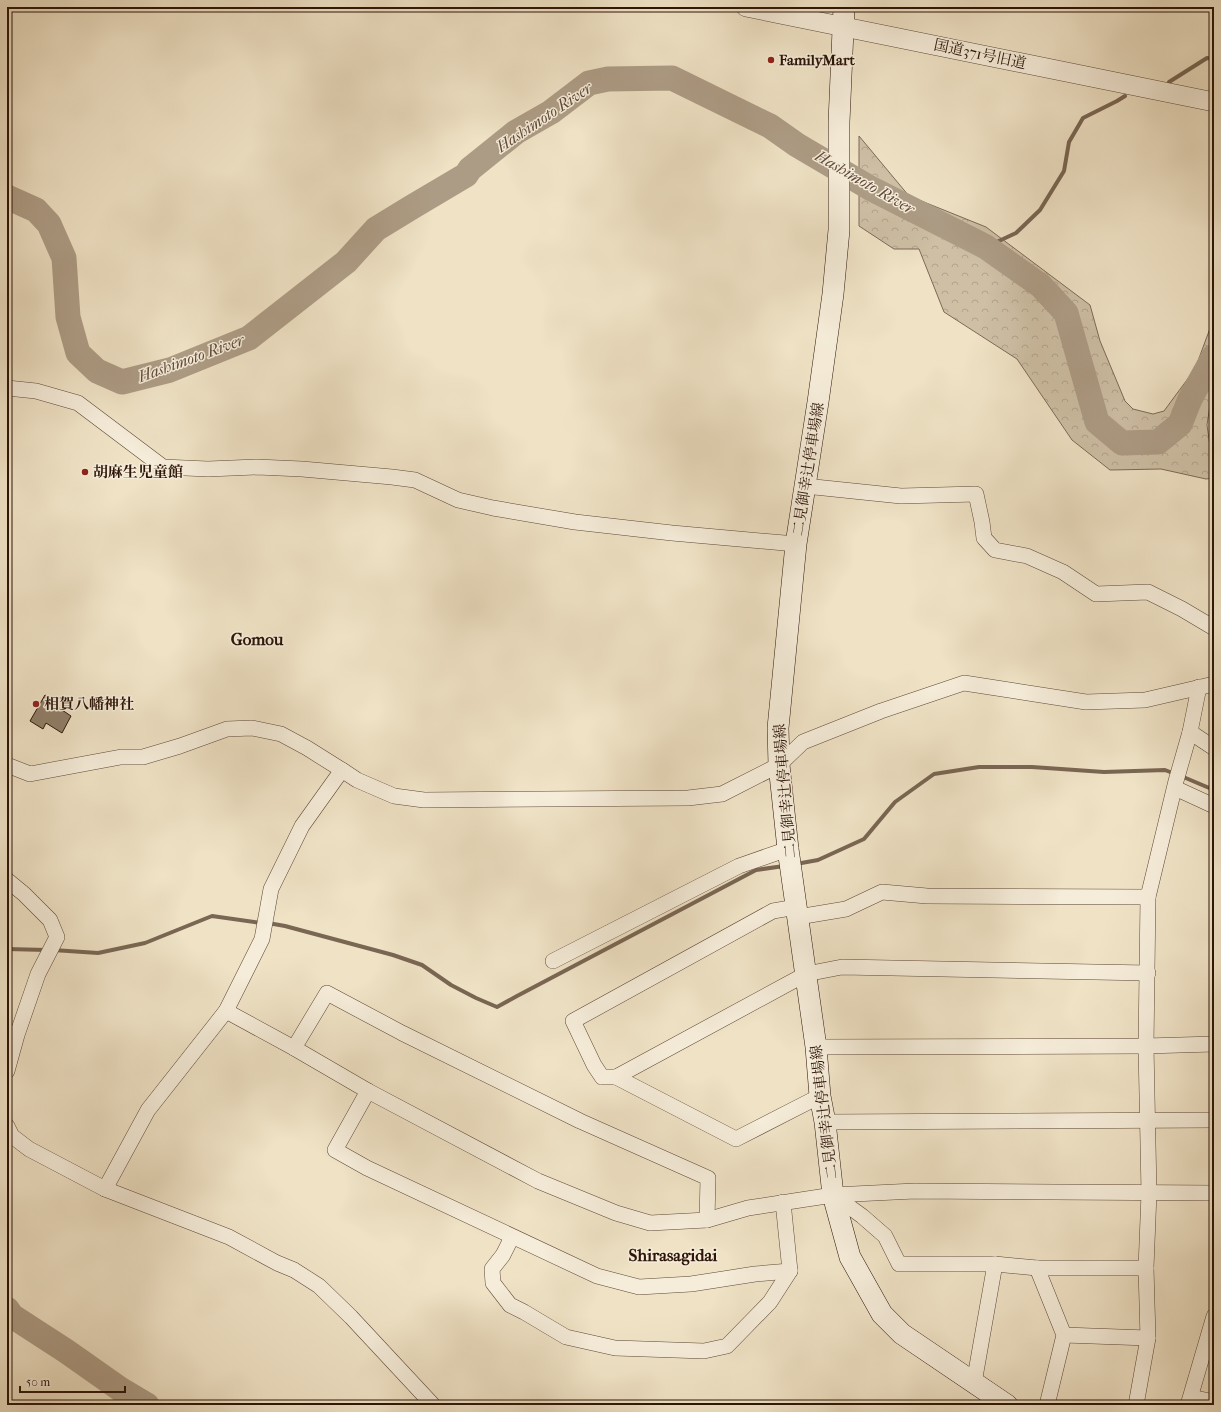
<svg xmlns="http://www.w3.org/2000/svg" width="1221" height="1412" font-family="'IM FELL French Canon','Noto Serif JP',serif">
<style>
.forest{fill:url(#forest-crowns);stroke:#7d6a56}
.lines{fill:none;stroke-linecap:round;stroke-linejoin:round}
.stream{stroke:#796653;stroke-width:4}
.river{stroke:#ad9c85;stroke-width:25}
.building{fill:#917f6a;stroke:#2c1408}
.minor-casing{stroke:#5d4837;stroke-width:16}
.tertiary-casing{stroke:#5d4837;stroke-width:20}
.secondary-casing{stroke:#2c1408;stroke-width:22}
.minor{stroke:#f5ecd9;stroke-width:15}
.tertiary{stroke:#f5ecd9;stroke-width:19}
.secondary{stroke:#f5ecd9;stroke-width:21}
.poi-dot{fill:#8f2418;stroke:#f5ecd9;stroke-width:1.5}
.labels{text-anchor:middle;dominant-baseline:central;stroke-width:3;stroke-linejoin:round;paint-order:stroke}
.street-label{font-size:15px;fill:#2c1408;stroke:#f5ecd9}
.poi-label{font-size:15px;font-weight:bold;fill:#2c1408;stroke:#f5ecd9;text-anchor:start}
.water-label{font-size:16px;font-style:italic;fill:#604a3a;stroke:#f5ecd9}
.quarter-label{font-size:17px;font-weight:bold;fill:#2c1408;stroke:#f5ecd9}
</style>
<defs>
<pattern id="forest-crowns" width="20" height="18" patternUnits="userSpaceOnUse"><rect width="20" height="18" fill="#cebfa5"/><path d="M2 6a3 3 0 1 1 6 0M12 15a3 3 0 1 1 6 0" fill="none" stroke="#b1a38d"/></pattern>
</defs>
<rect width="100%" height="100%" fill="#efe2c5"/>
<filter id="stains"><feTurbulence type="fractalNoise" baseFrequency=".005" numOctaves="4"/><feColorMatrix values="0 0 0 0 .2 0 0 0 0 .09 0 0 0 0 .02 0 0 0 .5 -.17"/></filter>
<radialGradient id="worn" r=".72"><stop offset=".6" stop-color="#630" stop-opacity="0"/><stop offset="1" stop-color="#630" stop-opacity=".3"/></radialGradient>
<polygon class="forest" points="859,136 909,196 986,227 1090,305 1100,341 1125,401 1133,409 1153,414 1164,411 1195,369 1212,323 1214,321 1214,348 1199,373 1214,383 1214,399 1210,405 1207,425 1210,446 1214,449 1214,478 1206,479 1161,469 1110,470 1072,440 1017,359 944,312 919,249 894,249 859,226"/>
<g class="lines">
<g class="stream">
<polyline points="1169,82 1207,58 1214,59"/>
<polyline points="986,247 1016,233 1040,210 1064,171 1069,142 1083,118 1117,101 1125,96"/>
<polyline points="1181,776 1214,790"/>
<polyline points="796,864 818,860 864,839 895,802 934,774 979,767 1032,767 1104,772 1165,770 1175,774"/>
<polyline points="268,923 285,926 393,955 422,965 451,985 476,998 497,1007 517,996 756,870 784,866"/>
<polyline points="7,949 46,950"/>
<polyline points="53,950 98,953 145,943 212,916 261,923"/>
</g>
<g class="river">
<polyline points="7,197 36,210 49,224 64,258 68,317 78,353 97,371 122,382 170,370 249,338 346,262 376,229 412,207 466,175 470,169 516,132 551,112 589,83 608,79 672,78 770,126 797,145 870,188 986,247 1041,286 1066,313 1097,422 1122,443 1158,442 1180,424 1190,399 1214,356"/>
<polyline points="7,1309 12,1316 66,1351 120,1389 147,1405"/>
</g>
</g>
<polygon class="building" points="45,695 58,703 56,706 71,716 62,733 46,723 43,729 30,721"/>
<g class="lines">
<defs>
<g id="minor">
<polyline points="7,388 36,391 78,403 163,467 208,469 257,467 302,469 392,477 415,480 458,500 493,508 575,522 672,533 796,544"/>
<polyline points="805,486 901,496 976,494 982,522 984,538 995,550 1027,556 1063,572 1096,594 1148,592 1182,609 1214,628"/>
<polyline points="1190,732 1214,748"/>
<polyline points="7,765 30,774 121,757 143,757 180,746 227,729 252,728 281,734 307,748 342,770 357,780 394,796 424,800 688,798 722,794 779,765 803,742 881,711 964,683 1086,702 1145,700 1214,684"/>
<polyline points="1175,788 1214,806"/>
<polyline points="7,880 24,894 50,920 57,937 38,974 17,1035 7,1071"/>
<polyline points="798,917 846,909 882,892 927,896 1148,897"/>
<polyline points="553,961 739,866 788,849"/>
<polyline points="226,1011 294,1048 368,1091 538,1181 616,1213 650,1223 707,1220 748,1208 833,1195 915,1191 1214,1193"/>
<polyline points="816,1047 1146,1046 1214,1044"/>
<polyline points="294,1048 327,993 402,1033 580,1121 708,1178 707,1220"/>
<polyline points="616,1077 602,1077 594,1065 573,1021 773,911 796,907"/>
<polyline points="368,1091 335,1150 367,1168 597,1276 639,1287 691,1284 755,1274 790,1271"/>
<polyline points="820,1096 736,1139 616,1077 806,974 842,967 1148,973"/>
<polyline points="825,1122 1214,1120"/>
<polyline points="7,1126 12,1136 29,1149 105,1189 229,1237 277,1263 294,1270 319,1286 351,1317 433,1405"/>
<polyline points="105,1189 148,1110 226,1011 262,939 271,889 302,826 342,770"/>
<polyline points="833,1195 862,1216 885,1236 899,1264 995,1264 1037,1268 1146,1268"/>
<polyline points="512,1237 503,1255 492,1269 493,1283 510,1305 524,1312 566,1337 615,1348 704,1351 727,1346 770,1302 790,1271 783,1202"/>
<polyline points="1037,1268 1064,1335 1047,1405"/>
<polyline points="1064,1335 1148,1338"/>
<polyline points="974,1383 995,1264"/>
<polyline points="1191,1397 1214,1402"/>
<polyline points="1136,1405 1148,1338 1146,1268 1149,1193 1146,1046 1148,897 1176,781 1190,732 1199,687"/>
<polyline points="1188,1405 1214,1316"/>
</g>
<polyline id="tertiary" points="746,7 1214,102"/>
<polyline id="secondary" points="844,7 839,122 839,230 833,294 818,402 796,544 778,728 779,765 788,849 816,1047 820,1096 825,1122 833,1195 850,1257 882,1314 902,1334 1007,1405"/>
</defs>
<use href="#minor" class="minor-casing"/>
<use href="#tertiary" class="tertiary-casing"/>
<use href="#secondary" class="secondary-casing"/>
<use href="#minor" class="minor"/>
<use href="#tertiary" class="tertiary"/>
<use href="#secondary" class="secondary"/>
</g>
<g class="poi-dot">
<circle cx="771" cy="60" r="4"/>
<circle cx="85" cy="472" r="4"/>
<circle cx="36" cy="704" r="4"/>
</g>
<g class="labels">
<g class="street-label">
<text transform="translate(980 54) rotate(12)">国道371号旧道</text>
<text transform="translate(808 469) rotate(-81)">二見御幸辻停車場線</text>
<text transform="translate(785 791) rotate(-95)">二見御幸辻停車場線</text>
<text transform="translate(824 1112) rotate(-97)">二見御幸辻停車場線</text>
</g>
<g class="poi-label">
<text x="779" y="60">FamilyMart</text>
<text x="93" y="472">胡麻生児童館</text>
<text x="44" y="704">相賀八幡神社</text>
</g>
<g class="water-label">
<text transform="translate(544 117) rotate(-34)">Hashimoto River</text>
<text transform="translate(865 182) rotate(30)">Hashimoto River</text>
<text transform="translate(191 358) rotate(-20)">Hashimoto River</text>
</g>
<g class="quarter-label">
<text x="257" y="639">Gomou</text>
<text x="673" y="1255">Shirasagidai</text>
</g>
</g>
<rect width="1221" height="1412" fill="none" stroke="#efe2c5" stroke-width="24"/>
<rect x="8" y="8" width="1205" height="1396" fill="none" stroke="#2c1408" stroke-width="2"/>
<rect x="12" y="12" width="1197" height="1388" fill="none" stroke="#2c1408"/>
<path d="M20 1386v6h105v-6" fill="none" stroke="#2c1408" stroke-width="2"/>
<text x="26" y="1386" font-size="12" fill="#2c1408" stroke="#f5ecd9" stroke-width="3" paint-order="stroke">50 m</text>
<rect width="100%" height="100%" filter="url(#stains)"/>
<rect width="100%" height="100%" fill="url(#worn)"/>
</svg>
